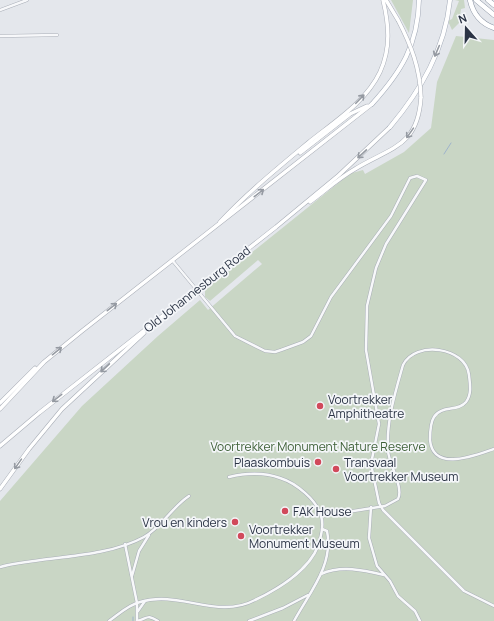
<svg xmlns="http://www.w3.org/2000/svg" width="494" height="621" font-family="Manrope,sans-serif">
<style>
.green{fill:#c9d6c5}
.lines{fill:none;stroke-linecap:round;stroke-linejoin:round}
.stream{stroke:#9fb4cc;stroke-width:1}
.street-casing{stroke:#a9aeb7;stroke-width:3.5}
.secondary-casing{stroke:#a9aeb7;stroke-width:4.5}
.primary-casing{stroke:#a3abb8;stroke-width:5}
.highway-casing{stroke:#8b94a3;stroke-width:5.5}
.street{stroke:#f7f8fa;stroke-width:2.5}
.secondary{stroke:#fff;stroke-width:3.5}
.primary{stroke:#fff;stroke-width:4}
.highway{stroke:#fff;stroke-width:4.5}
.secondary-bridge-casing{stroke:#a9aeb7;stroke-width:4.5;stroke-linecap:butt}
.secondary-bridge{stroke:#fff;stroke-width:3.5}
.oneway{stroke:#959aa2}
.poi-dot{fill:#d1495b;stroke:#f4f6f9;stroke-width:1.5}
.labels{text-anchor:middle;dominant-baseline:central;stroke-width:3.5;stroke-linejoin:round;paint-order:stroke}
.street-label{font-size:12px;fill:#2b3445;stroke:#f4f6f9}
.poi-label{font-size:12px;fill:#2b3445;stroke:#f4f6f9;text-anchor:start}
.park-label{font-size:12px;fill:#3f6138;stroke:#f4f6f9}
</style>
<rect width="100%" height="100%" fill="#e4e7ec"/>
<g class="green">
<polygon points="391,0 413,0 409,33"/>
<polygon points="455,0 464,0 465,8 461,9 459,23 452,30 448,21 452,19 459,1"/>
<polygon points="456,36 494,40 494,621 0,621 0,501 82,406 158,336 200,300 208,310 262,264 258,260 210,301 205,297 205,290 342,180 352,173 363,170 365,174 404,152 431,128 437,82"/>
</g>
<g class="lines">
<g class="stream">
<polyline points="444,154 451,143"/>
<polyline points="133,621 133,617"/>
</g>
<defs>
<g id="street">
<polyline points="0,10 27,0"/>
<polyline points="0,36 57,35"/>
<polyline points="172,260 235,336 265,351 275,352 281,350 303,342 311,336 331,297 391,216 410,178 417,176 426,180 386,244 376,268 367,306 366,350 379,424 371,464 379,503 383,510 464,591 494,606"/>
<polyline points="371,507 369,538 377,566 390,581 398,596 415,611 420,621"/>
<path d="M322,516L385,506L398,499C404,488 389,464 388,451C386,422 395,393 403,365C415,340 466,347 469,375C470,384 472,394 466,402C458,412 441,405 434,417C430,423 430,433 430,440C433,473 476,455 494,449"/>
<polyline points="125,544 137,603 137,621"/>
<path d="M0,567C43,556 104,559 144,537C162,527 172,507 189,496"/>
<path d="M321,574C341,565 363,570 384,575"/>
<polyline points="132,576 139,551 149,535"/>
<polyline points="138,611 145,601"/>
<path d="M109,621C119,614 128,605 140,602C180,590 217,620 255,600C278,589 309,570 318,546C321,537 324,524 321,516C317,500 296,483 280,478C263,472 246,473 229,477"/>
<path d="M137,621C148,618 147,614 158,621"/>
<polyline points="249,621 283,608 308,595"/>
<path d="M294,621C309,593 334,565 327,531L322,529"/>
</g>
<g id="secondary">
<polyline points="386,0 398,20"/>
<polyline points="300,153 350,114 367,106"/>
<path d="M310,202C325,191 339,178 355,169C391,147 418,147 421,97"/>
<path d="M220,222C247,193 279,167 309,142C334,122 366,102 380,72C391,48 389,25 383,0"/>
<polyline points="0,403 35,368"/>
<polyline points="0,409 44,362 82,331 372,104"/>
<polyline points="0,446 39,413 276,227 339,175 390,127"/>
<polyline points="0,489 29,449 62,409 144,333"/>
</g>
<g id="primary">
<path d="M372,104C401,72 418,45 419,0"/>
<path d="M390,127C421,90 445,49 450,0"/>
</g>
<g id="highway">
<path d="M470,0C473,14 480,23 494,28"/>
<polyline points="476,0 494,15"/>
<polyline points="488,0 494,5"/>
</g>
</defs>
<use href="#street" class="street-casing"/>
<use href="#secondary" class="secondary-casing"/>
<use href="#primary" class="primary-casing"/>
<use href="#highway" class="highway-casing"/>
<use href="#street" class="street"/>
<use href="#secondary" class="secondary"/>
<use href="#primary" class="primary"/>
<use href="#highway" class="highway"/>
<defs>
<path id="secondary-bridge" d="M398,20C411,45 420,68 421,97"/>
</defs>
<use href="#secondary-bridge" class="secondary-bridge-casing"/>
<use href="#secondary-bridge" class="secondary-bridge"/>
</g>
<defs><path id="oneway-shaft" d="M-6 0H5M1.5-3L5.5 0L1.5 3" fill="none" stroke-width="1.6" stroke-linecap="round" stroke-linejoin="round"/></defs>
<g class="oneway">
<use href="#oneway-shaft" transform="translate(437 51) rotate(113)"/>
<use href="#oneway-shaft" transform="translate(360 99) rotate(-46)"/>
<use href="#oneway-shaft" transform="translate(410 133) rotate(125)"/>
<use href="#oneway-shaft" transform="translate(362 154) rotate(137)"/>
<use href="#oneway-shaft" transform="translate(259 193) rotate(-38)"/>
<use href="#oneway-shaft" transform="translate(112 307) rotate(-38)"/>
<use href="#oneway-shaft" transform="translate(57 351) rotate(-39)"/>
<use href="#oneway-shaft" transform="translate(105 368) rotate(137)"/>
<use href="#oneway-shaft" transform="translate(57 398) rotate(142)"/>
<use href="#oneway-shaft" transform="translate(18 464) rotate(125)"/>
</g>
<g class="poi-dot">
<circle cx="320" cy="406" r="4"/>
<circle cx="318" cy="462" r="4"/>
<circle cx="336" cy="469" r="4"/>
<circle cx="285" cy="511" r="4"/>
<circle cx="235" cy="522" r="4"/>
<circle cx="241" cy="536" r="4"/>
</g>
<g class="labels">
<g class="street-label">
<text transform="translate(197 289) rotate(-38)">Old Johannesburg Road</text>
</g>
<g class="poi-label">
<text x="328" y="399">Voortrekker<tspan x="328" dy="14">Amphitheatre</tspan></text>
<text x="310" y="462" text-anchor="end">Plaaskombuis</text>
<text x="344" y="462">Transvaal<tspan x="344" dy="14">Voortrekker Museum</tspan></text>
<text x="293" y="511">FAK House</text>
<text x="227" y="522" text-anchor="end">Vrou en kinders</text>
<text x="249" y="529">Voortrekker<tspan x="249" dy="14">Monument Museum</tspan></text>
</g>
<g class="park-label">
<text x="318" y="446">Voortrekker Monument Nature Reserve</text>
</g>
</g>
<g transform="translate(466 28) rotate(340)" stroke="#f4f6f9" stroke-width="3" paint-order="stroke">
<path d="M0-3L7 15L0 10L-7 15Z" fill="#2b3445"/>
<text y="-6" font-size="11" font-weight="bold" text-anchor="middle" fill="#2b3445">N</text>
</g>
</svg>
